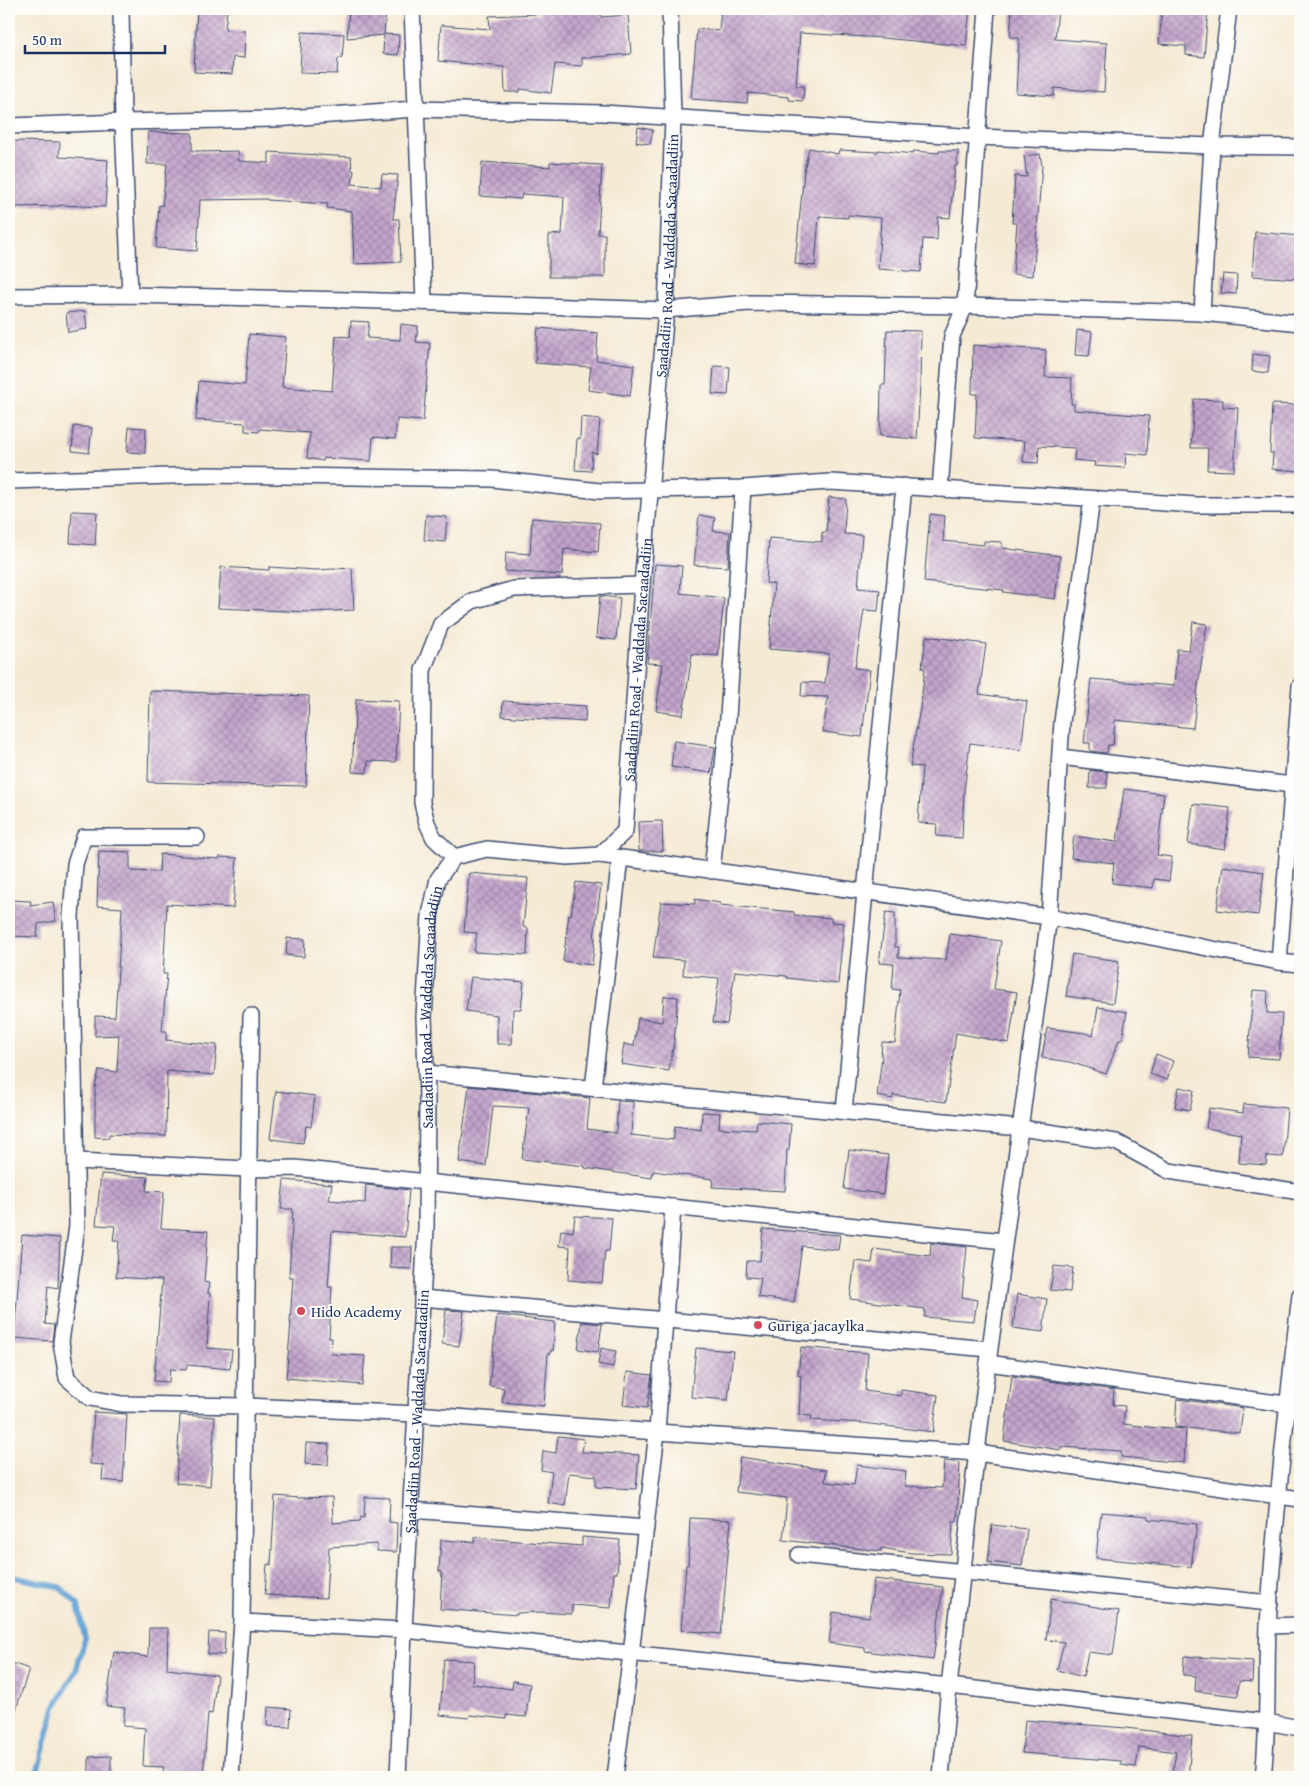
<svg xmlns="http://www.w3.org/2000/svg" width="1309" height="1786" font-family="'Gentium Book Plus',serif">
<style>
.lines{fill:none;stroke-linecap:round;stroke-linejoin:round}
.stream{stroke:#63a2d5;stroke-width:5.5}
.building{fill:url(#building-cross-hatch)}
.minor-casing{stroke:#3c4b70;stroke-width:18}
.minor{stroke:#fff;stroke-width:15}
.poi-dot{fill:#d1495b;stroke:#fdfcf7;stroke-width:2}
.labels{text-anchor:middle;dominant-baseline:central;stroke-width:4;stroke-linejoin:round;paint-order:stroke}
.street-label{font-size:15px;fill:#1b2f5e;stroke:#fdfcf7}
.poi-label{font-size:15px;fill:#1b2f5e;stroke:#fdfcf7;text-anchor:start}
</style>
<defs>
<pattern id="building-cross-hatch" width="8" height="8" patternUnits="userSpaceOnUse" patternTransform="scale(1.25)"><rect width="8" height="8" fill="#c4a5cc"/><path d="M0 0l8 8M0 8l8-8" fill="none" stroke="#9e87a9"/></pattern>
</defs>
<rect width="100%" height="100%" fill="#fdfcf7"/>
<filter id="ink" filterUnits="userSpaceOnUse"><feTurbulence type="fractalNoise" baseFrequency=".02" numOctaves="2"/><feDisplacementMap in="SourceGraphic" scale="10" xChannelSelector="R" yChannelSelector="G"/><feConvolveMatrix kernelMatrix="1 2 1 2 8 2 1 2 1" color-interpolation-filters="sRGB"/></filter>
<filter id="wash" filterUnits="userSpaceOnUse"><feTurbulence type="fractalNoise" baseFrequency=".0096" numOctaves="4" result="noise"/><feDisplacementMap in="SourceGraphic" scale="20" xChannelSelector="R" yChannelSelector="G"/><feGaussianBlur stdDeviation="1.12" result="paint"/><feColorMatrix in="noise" values="0 0 0 0 0 0 0 0 0 0 0 0 0 0 0 0 0 1.4 0 .05"/><feComposite in="paint" operator="in"/></filter>
<g filter="url(#wash)">
<rect width="100%" height="100%" fill="#f5ead4"/>
<g class="lines">
<g class="stream">
<polyline points="9,1317 11,1342 9,1375"/>
<polyline points="9,1576 60,1587 78,1605 85,1639 76,1671 55,1707 36,1777"/>
</g>
</g>
<g id="blocks">
<g class="building">
<polygon points="197,9 227,9 225,30 245,31 244,58 233,57 232,74 194,72"/>
<polygon points="349,9 386,9 384,34 399,35 398,55 383,54 384,35 347,38"/>
<polygon points="539,9 600,9 601,17 628,15 631,54 582,58 582,66 555,64 551,93 520,89 520,92 505,92 504,67 438,61 441,25 490,29 489,16 540,14"/>
<polygon points="721,9 970,9 966,46 883,38 800,33 796,86 804,86 803,101 789,100 789,97 748,93 747,103 691,99 697,29 719,31"/>
<polygon points="1012,9 1058,9 1055,39 1107,43 1104,92 1054,88 1054,96 1016,93 1019,38 1010,37"/>
<polygon points="1162,9 1208,9 1204,57 1186,55 1186,46 1159,44"/>
<polygon points="302,32 344,34 342,58 338,58 337,74 300,73"/>
<polygon points="638,127 653,130 650,144 636,142"/>
<polygon points="148,132 192,133 192,151 202,151 202,152 238,151 239,161 269,163 269,152 351,157 352,170 354,171 352,184 381,187 382,174 398,175 393,219 399,219 401,262 354,264 352,211 327,208 328,204 267,200 267,199 200,200 197,251 156,248 159,205 162,206 167,164 147,164"/>
<polygon points="11,141 60,142 59,157 108,160 105,207 60,205 60,206 13,207"/>
<polygon points="809,148 838,154 839,150 878,152 878,150 912,154 913,151 939,153 939,151 958,151 957,166 955,166 950,218 938,217 937,240 923,239 921,272 878,269 881,218 848,215 848,218 819,216 815,266 795,264 804,171"/>
<polygon points="1040,154 1042,166 1033,276 1013,274 1017,223 1012,223 1015,176 1027,177 1024,156"/>
<polygon points="482,162 550,167 550,162 602,165 598,234 605,234 605,277 549,277 549,235 562,234 564,197 522,194 521,199 480,196"/>
<polygon points="1255,232 1300,236 1300,279 1252,276"/>
<polygon points="1223,274 1237,275 1236,294 1221,293"/>
<polygon points="85,311 87,329 68,332 66,313"/>
<polygon points="351,321 369,322 367,338 400,340 401,324 418,326 416,342 430,343 423,421 397,419 395,439 373,437 371,461 324,458 323,461 307,458 310,433 260,429 259,432 245,431 245,423 196,420 199,381 245,385 249,334 286,337 282,387 332,391 336,336 350,337"/>
<polygon points="538,328 598,333 596,360 634,365 630,396 588,390 591,367 535,363"/>
<polygon points="887,330 921,331 920,384 917,439 880,436 881,385 885,385"/>
<polygon points="1077,330 1092,332 1089,356 1075,355"/>
<polygon points="973,345 1046,350 1045,377 1072,378 1071,404 1074,404 1074,410 1149,416 1147,455 1126,453 1125,468 1094,466 1095,462 1074,460 1075,448 1039,446 1038,463 1023,462 1025,441 975,438 977,394 972,394"/>
<polygon points="1253,354 1270,356 1268,373 1252,371"/>
<polygon points="714,366 730,367 728,395 712,394"/>
<polygon points="1194,399 1223,400 1223,407 1238,408 1234,471 1207,470 1208,448 1191,448"/>
<polygon points="1272,404 1298,405 1297,420 1300,420 1300,471 1272,469 1273,453 1270,453"/>
<polygon points="581,417 600,419 597,454 592,452 591,471 575,470 577,438 580,439"/>
<polygon points="74,426 92,428 89,453 72,451"/>
<polygon points="129,427 146,428 145,453 127,452"/>
<polygon points="829,497 846,499 844,534 862,535 858,588 880,590 878,611 864,610 855,668 870,670 862,737 823,732 828,697 801,696 802,682 825,683 829,654 769,649 774,584 766,583 769,538 822,542 822,532 826,533"/>
<polygon points="72,511 97,512 95,545 70,543"/>
<polygon points="930,514 945,516 943,541 984,545 984,541 1002,542 1002,548 1060,556 1055,599 1003,592 1004,590 924,582"/>
<polygon points="426,515 447,517 445,542 424,540"/>
<polygon points="699,515 715,518 713,531 730,532 728,567 694,565"/>
<polygon points="532,518 600,523 598,552 564,549 562,575 505,571 506,552 530,554"/>
<polygon points="655,564 682,566 680,593 724,598 718,656 692,654 683,715 656,711 663,664 647,663"/>
<polygon points="221,567 269,570 269,567 316,570 352,568 354,610 311,612 218,608"/>
<polygon points="600,596 620,598 616,640 596,638"/>
<polygon points="1193,622 1207,624 1198,686 1193,728 1115,720 1113,745 1108,745 1107,753 1090,751 1090,743 1084,743 1091,679 1174,686 1177,649 1189,650"/>
<polygon points="926,636 986,644 979,694 1027,701 1021,750 970,743 964,791 962,838 936,836 937,824 918,823 922,767 910,766 921,702 925,669 922,668"/>
<polygon points="150,691 309,696 306,786 148,782"/>
<polygon points="356,699 399,701 396,762 368,761 367,773 352,772"/>
<polygon points="503,701 586,706 585,722 502,716"/>
<polygon points="674,741 715,747 711,773 671,767"/>
<polygon points="1090,770 1107,772 1107,788 1089,788"/>
<polygon points="1124,789 1164,794 1157,855 1172,857 1169,881 1154,879 1153,888 1112,883 1114,863 1071,858 1074,836 1117,842"/>
<polygon points="1193,804 1230,808 1225,849 1188,844"/>
<polygon points="662,821 663,851 639,851 638,822"/>
<polygon points="99,851 130,852 130,871 159,872 160,854 219,859 219,857 237,858 233,908 167,904 163,974 167,974 162,1031 167,1031 166,1040 217,1045 214,1075 167,1071 166,1136 109,1134 109,1138 95,1137 95,1087 99,1070 117,1072 119,1035 95,1036 95,1016 115,1017 122,908 97,906"/>
<polygon points="1223,866 1264,872 1258,915 1217,910"/>
<polygon points="469,873 528,878 523,927 528,928 527,955 474,952 477,933 464,932"/>
<polygon points="576,882 601,885 594,938 595,938 592,965 563,961 569,914 571,915"/>
<polygon points="695,899 720,903 720,905 794,912 794,915 831,918 831,922 844,923 838,984 787,978 787,976 735,971 727,1024 713,1022 719,978 683,975 684,960 653,958 661,902 695,904"/>
<polygon points="9,900 31,901 30,905 53,902 56,921 38,924 37,937 9,936"/>
<polygon points="886,912 895,913 895,947 899,947 898,957 946,960 950,934 1001,941 994,989 1017,992 1009,1043 956,1033 946,1102 893,1095 893,1099 877,1096 882,1057 881,1056 882,1042 895,1043 900,990 892,989 894,964 879,963"/>
<polygon points="287,938 305,939 304,957 286,955"/>
<polygon points="1072,954 1119,961 1113,1003 1066,996"/>
<polygon points="471,977 524,982 521,1009 513,1009 512,1044 497,1044 497,1015 466,1011"/>
<polygon points="1253,990 1268,991 1267,1013 1282,1014 1279,1059 1248,1057"/>
<polygon points="664,996 678,997 674,1042 669,1071 621,1064 624,1044 634,1046 638,1018 662,1022"/>
<polygon points="1098,1007 1127,1012 1122,1040 1119,1040 1106,1074 1070,1062 1042,1058 1047,1028 1085,1033 1093,1036"/>
<polygon points="1156,1054 1173,1061 1167,1080 1150,1074"/>
<polygon points="469,1086 590,1098 587,1129 616,1133 618,1101 633,1102 631,1135 673,1140 675,1126 701,1130 702,1112 720,1113 719,1128 756,1130 757,1121 791,1124 789,1150 787,1150 785,1191 712,1187 713,1179 653,1171 652,1178 585,1168 585,1166 522,1159 529,1108 493,1106 486,1166 459,1162"/>
<polygon points="1179,1087 1194,1090 1190,1110 1175,1107"/>
<polygon points="276,1091 315,1096 311,1127 306,1126 303,1143 270,1139"/>
<polygon points="1244,1104 1287,1108 1283,1157 1267,1156 1266,1165 1239,1163 1241,1134 1206,1128 1209,1108 1243,1113"/>
<polygon points="849,1150 888,1155 883,1194 844,1189"/>
<polygon points="101,1174 148,1177 146,1191 164,1192 161,1228 208,1231 204,1282 209,1283 208,1293 210,1294 207,1348 232,1350 230,1369 187,1365 186,1370 170,1369 169,1382 154,1381 162,1280 116,1277 119,1241 113,1241 115,1226 96,1225"/>
<polygon points="284,1180 332,1184 329,1200 365,1203 366,1185 409,1190 405,1237 332,1231 328,1287 332,1287 329,1338 332,1338 331,1354 365,1356 362,1385 286,1378 291,1323 290,1323 293,1277 289,1277 293,1209 281,1209"/>
<polygon points="575,1216 612,1218 609,1251 605,1251 602,1283 568,1280 570,1247 559,1246 561,1230 573,1232"/>
<polygon points="763,1229 840,1235 838,1250 802,1246 794,1302 758,1297 761,1278 746,1277 747,1261 760,1261"/>
<polygon points="22,1235 60,1238 58,1288 48,1286 45,1324 54,1325 52,1341 14,1338"/>
<polygon points="931,1243 967,1247 962,1297 977,1300 974,1321 924,1317 925,1309 850,1299 855,1261 872,1263 874,1249 930,1256"/>
<polygon points="391,1247 412,1247 411,1269 390,1268"/>
<polygon points="1054,1266 1073,1268 1070,1292 1050,1290"/>
<polygon points="1017,1294 1047,1299 1043,1332 1013,1328"/>
<polygon points="446,1310 464,1311 459,1346 442,1344"/>
<polygon points="497,1315 555,1322 553,1351 551,1350 550,1354 548,1353 544,1406 502,1402 504,1388 489,1386"/>
<polygon points="582,1322 602,1324 598,1352 578,1349"/>
<polygon points="801,1347 868,1353 865,1391 901,1396 901,1390 938,1395 933,1432 863,1423 811,1420 812,1416 799,1415 801,1376 798,1375"/>
<polygon points="601,1348 616,1351 613,1367 598,1364"/>
<polygon points="696,1348 733,1351 728,1400 691,1397"/>
<polygon points="627,1372 652,1375 647,1408 623,1405"/>
<polygon points="1012,1376 1114,1390 1113,1405 1125,1406 1123,1424 1157,1428 1157,1427 1186,1429 1184,1463 1121,1457 1121,1451 1061,1447 1061,1450 1004,1441"/>
<polygon points="1177,1399 1243,1408 1240,1433 1175,1427"/>
<polygon points="94,1412 127,1414 123,1482 102,1480 103,1465 90,1464"/>
<polygon points="180,1415 215,1417 210,1486 176,1483"/>
<polygon points="558,1436 584,1439 582,1452 639,1455 636,1489 596,1487 596,1476 569,1473 565,1506 548,1503 552,1472 541,1470 543,1451 556,1453"/>
<polygon points="306,1443 329,1444 328,1465 305,1464"/>
<polygon points="740,1457 826,1470 825,1482 854,1485 857,1465 906,1471 905,1486 942,1488 944,1461 960,1463 957,1522 953,1522 951,1554 911,1553 881,1548 881,1551 783,1540 787,1498 736,1492"/>
<polygon points="275,1496 300,1498 332,1497 333,1523 360,1521 361,1517 364,1518 365,1497 390,1498 389,1522 397,1523 396,1552 377,1551 377,1544 329,1547 326,1598 265,1595 267,1564 271,1565"/>
<polygon points="1101,1512 1148,1516 1148,1519 1197,1524 1191,1567 1096,1558"/>
<polygon points="690,1518 731,1520 721,1634 681,1630 686,1565 688,1565"/>
<polygon points="992,1525 1027,1529 1022,1566 988,1562"/>
<polygon points="475,1537 517,1541 582,1546 582,1537 620,1540 617,1573 614,1573 611,1608 572,1605 572,1614 540,1612 517,1613 517,1615 440,1609 442,1572 439,1571 441,1540 475,1542"/>
<polygon points="874,1579 943,1587 933,1660 865,1651 865,1648 829,1643 833,1612 869,1617"/>
<polygon points="1051,1599 1119,1611 1113,1655 1088,1652 1083,1677 1057,1670 1064,1642 1046,1640"/>
<polygon points="149,1628 168,1628 167,1669 217,1675 212,1714 208,1713 203,1777 163,1775 164,1767 143,1766 145,1728 123,1726 125,1708 106,1706 114,1652 148,1657"/>
<polygon points="209,1632 225,1633 224,1655 208,1654"/>
<polygon points="1184,1656 1253,1661 1252,1682 1239,1681 1238,1696 1195,1691 1196,1676 1183,1675"/>
<polygon points="444,1659 474,1661 472,1684 512,1689 513,1681 530,1684 526,1717 506,1715 506,1719 470,1715 469,1718 440,1715"/>
<polygon points="9,1662 29,1669 12,1722 9,1721"/>
<polygon points="268,1707 291,1709 290,1727 267,1726"/>
<polygon points="1025,1720 1126,1728 1192,1736 1188,1777 1172,1777 1176,1752 1139,1747 1136,1767 1121,1765 1121,1761 1022,1753"/>
<polygon points="111,1756 111,1774 89,1775 89,1757"/>
</g>
</g>
</g>
<g filter="url(#ink)">
<use href="#blocks" fill-opacity="0" stroke="#3c4b70" stroke-width="1"/>
<g class="lines">
<defs>
<g id="minor">
<polyline points="121,9 123,122 130,295"/>
<polyline points="412,9 424,302"/>
<polyline points="9,126 123,122 274,119 415,109 603,113 977,137 1212,146 1300,147"/>
<polyline points="9,296 130,295 349,300 666,310 749,303 965,306 1202,313 1300,323"/>
<polyline points="1202,313 1212,146 1229,9"/>
<polyline points="9,481 204,475 492,479 600,491 743,488 830,482 1196,505 1300,505"/>
<polyline points="940,489 952,336 965,306 987,9"/>
<polyline points="1060,757 1292,785"/>
<polyline points="197,837 84,837 75,864 71,916 77,1226 61,1342 67,1378 90,1398 122,1404 246,1406 416,1414 657,1432 977,1453 1300,1499"/>
<polyline points="600,855 1049,917 1279,962 1300,964"/>
<polyline points="454,857 434,838 427,823 422,803 423,670 441,624 472,601 514,589 642,585"/>
<polyline points="712,871 728,717 743,488"/>
<polyline points="1279,962 1300,686"/>
<polyline points="426,1073 1020,1128 1116,1142 1169,1171 1300,1192"/>
<polyline points="593,1088 620,858"/>
<polyline points="844,1111 904,486"/>
<polyline points="76,1161 248,1169 295,1168 426,1182 1004,1241"/>
<polyline points="422,1298 989,1349"/>
<polyline points="988,1363 1300,1406"/>
<polyline points="411,1510 646,1528"/>
<polyline points="799,1555 1270,1603"/>
<polyline points="242,1622 404,1630 949,1686 1266,1722 1300,1728"/>
<polyline points="1268,1626 1300,1625"/>
<polyline points="231,1777 242,1622 251,1016"/>
<path id="s1" d="M398,1777L404,1630L426,1229L427,1096L424,1017L430,915L438,879L454,857L487,849L567,857L600,855L625,831L642,585L666,310L673,118L670,9"/>
<polyline points="615,1777 631,1654 657,1432 673,1207"/>
<polyline points="941,1777 949,1686 985,1385 1049,917 1062,722 1092,499"/>
<path d="M1263,1777C1269,1727 1266,1676 1268,1625C1275,1515 1287,1405 1300,1295"/>
</g>
</defs>
<use href="#minor" class="minor-casing"/>
<use href="#minor" class="minor"/>
</g>
</g>
<g class="poi-dot">
<circle cx="301" cy="1311" r="5"/>
<circle cx="758" cy="1325" r="5"/>
</g>
<g class="labels">
<g class="street-label">
<text stroke="none"><textPath href="#s1" startOffset="1686">Saadadiin Road - Waddada Sacaadadiin</textPath></text>
<text stroke="none"><textPath href="#s1" startOffset="1281">Saadadiin Road - Waddada Sacaadadiin</textPath></text>
<text stroke="none"><textPath href="#s1" startOffset="771">Saadadiin Road - Waddada Sacaadadiin</textPath></text>
<text stroke="none"><textPath href="#s1" startOffset="366">Saadadiin Road - Waddada Sacaadadiin</textPath></text>
</g>
<g class="poi-label">
<text x="311" y="1311">Hido Academy</text>
<text x="768" y="1325">Guriga jacaylka</text>
</g>
</g>
<rect width="1309" height="1786" fill="none" stroke="#fdfcf7" stroke-width="30"/>
<path d="M25 45v8h140v-8" fill="none" stroke="#1b2f5e" stroke-width="2.5"/>
<text x="32" y="45" font-size="15" fill="#1b2f5e" stroke="#fdfcf7" stroke-width="4" paint-order="stroke">50 m</text>
</svg>
